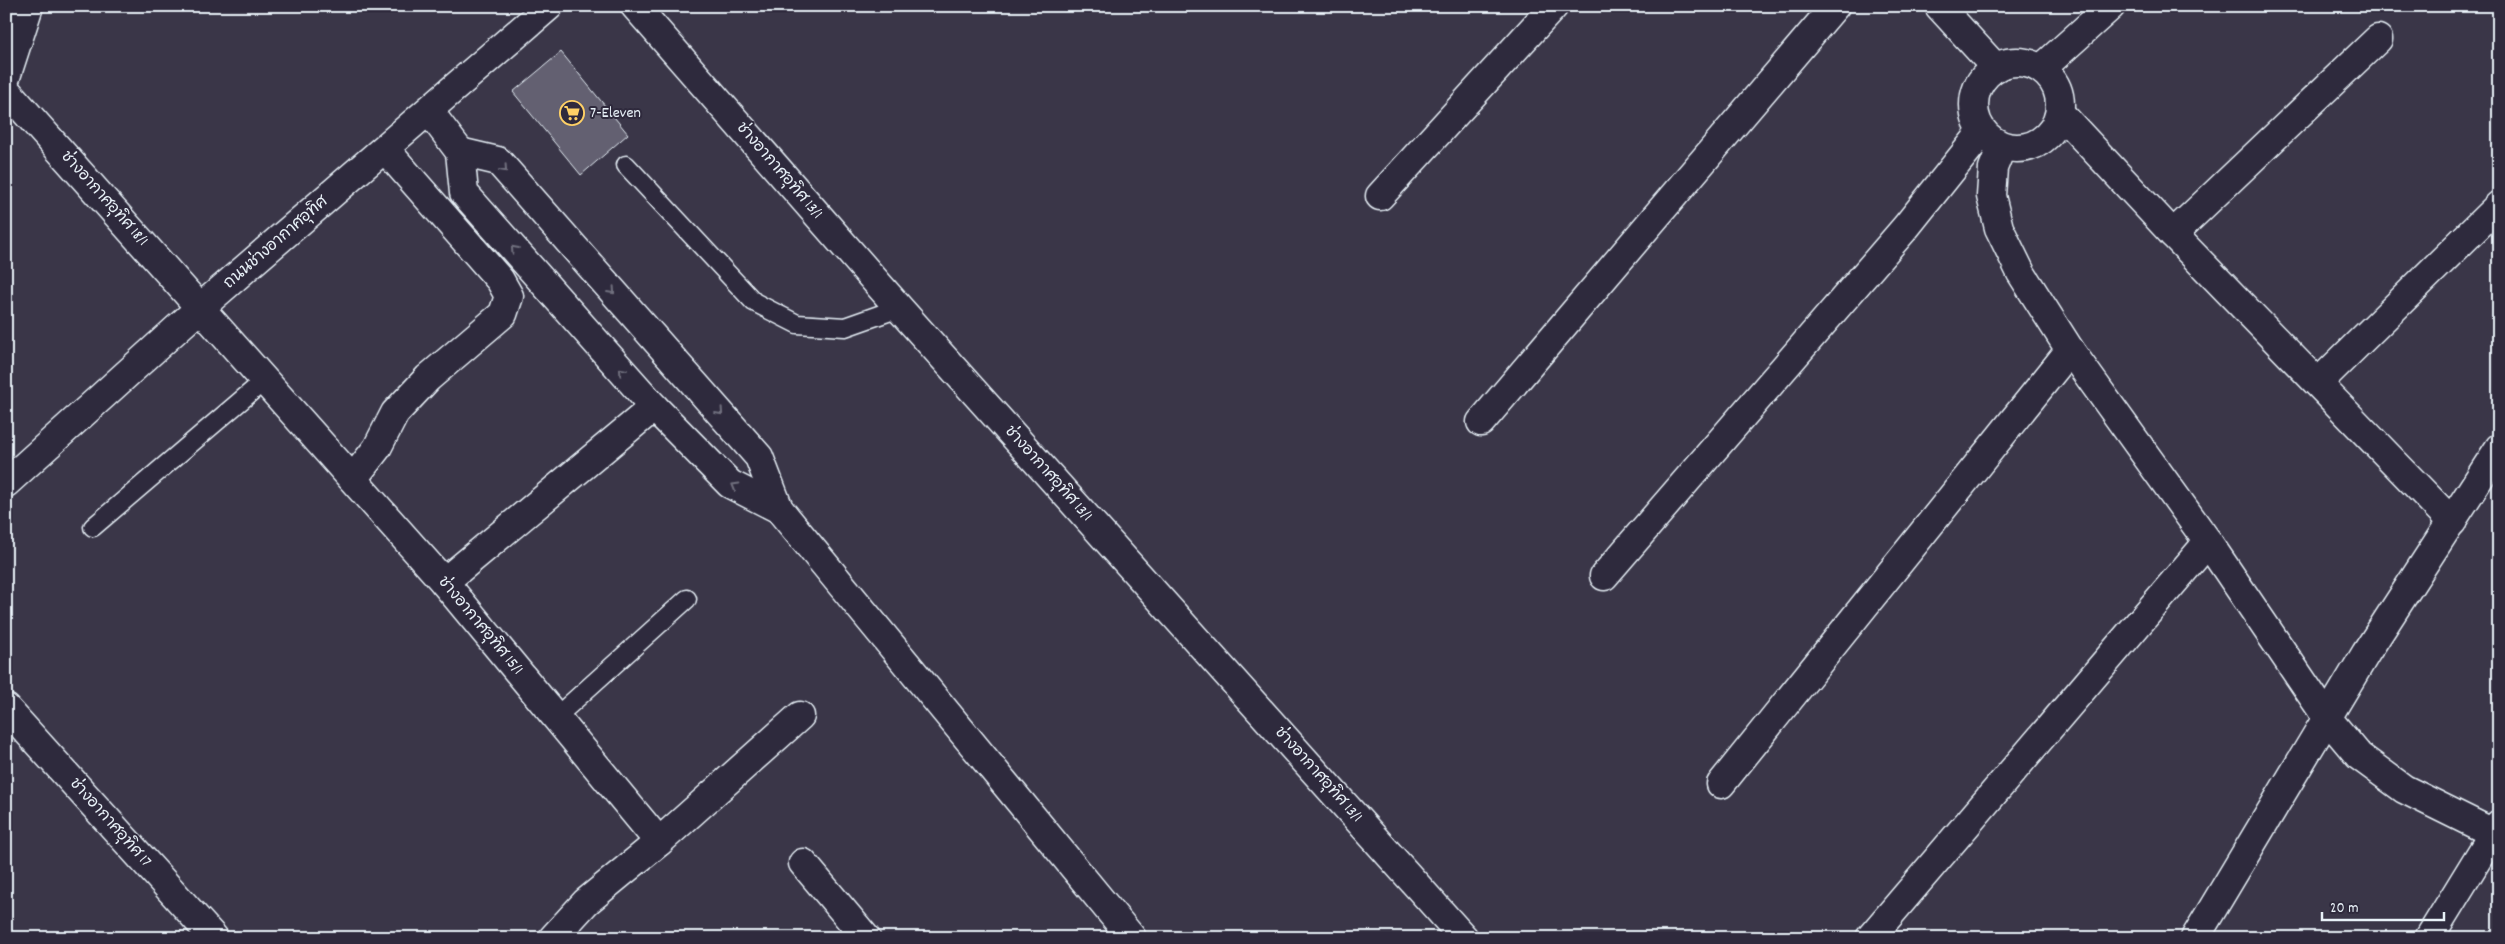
<svg xmlns="http://www.w3.org/2000/svg" width="2505" height="944" font-family="Dekko,'Playpen Sans Thai',sans-serif">
<style>
.building{fill:#636171;stroke:#e8f1f8}
.lines{fill:none;stroke-linecap:round;stroke-linejoin:round}
.service-casing{stroke:#e8f1f8;stroke-width:21}
.minor-casing{stroke:#e8f1f8;stroke-width:31}
.service{stroke:#2f2a3d;stroke-width:18}
.minor{stroke:#2f2a3d;stroke-width:28}
.oneway{stroke:#70707e}
.labels{text-anchor:middle;dominant-baseline:central;stroke-width:4;stroke-linejoin:round;paint-order:stroke}
.poi-label{font-size:16px;fill:#e8f1f8;stroke:#2f2a3d;text-anchor:start}
.street-label{font-size:16px;fill:#e8f1f8;stroke:#2f2a3d}
</style>
<rect width="100%" height="100%" fill="#3a3648"/>
<filter id="ink" filterUnits="userSpaceOnUse"><feTurbulence type="fractalNoise" baseFrequency=".02" numOctaves="2"/><feDisplacementMap in="SourceGraphic" scale="10" xChannelSelector="R" yChannelSelector="G"/><feConvolveMatrix kernelMatrix="1 2 1 2 8 2 1 2 1" color-interpolation-filters="sRGB"/></filter>
<g filter="url(#ink)">
<polygon class="building" points="561,52 628,134 581,175 513,92"/>
<g class="lines">
<defs>
<g id="service">
<polyline points="626,165 754,302 797,324 845,327 899,308"/>
<polyline points="93,527 265,380"/>
<polyline points="556,717 687,599"/>
</g>
<g id="minor">
<polyline points="635,6 899,308 1464,938"/>
<polyline points="1939,6 1995,67"/>
<circle cx="2017" cy="105" r="43"/>
<polyline points="2041,69 2111,6"/>
<polyline points="6,77 29,6"/>
<polyline points="6,90 444,582 659,842 586,902 553,938"/>
<polyline points="429,111 460,152 464,193 654,407 730,484 779,509"/>
<polyline points="2060,113 2173,234 2452,522"/>
<polyline points="2002,146 1993,168 1991,196 1999,228 2021,273 2070,350 2208,542 2328,719 2359,756 2404,789 2499,836"/>
<polyline points="460,152 498,161 759,457 779,509 1132,938"/>
<polyline points="1380,196 1554,6"/>
<polyline points="2173,234 2378,39"/>
<polyline points="2318,383 2499,205"/>
<polyline points="1481,422 1835,6"/>
<polyline points="353,479 377,448 395,413 428,378 503,314 509,296 500,280 385,149"/>
<polyline points="6,483 201,307 549,6"/>
<polyline points="1604,576 1906,227 1982,132"/>
<polyline points="444,582 654,407"/>
<polyline points="6,708 214,938"/>
<polyline points="1721,784 2070,350"/>
<polyline points="659,842 800,716"/>
<polyline points="803,863 866,938"/>
<polyline points="1870,938 2208,542"/>
<polyline points="2195,938 2366,653 2499,448"/>
<polyline points="2429,938 2499,824"/>
</g>
</defs>
<use href="#service" class="service-casing"/>
<use href="#minor" class="minor-casing"/>
<use href="#service" class="service"/>
<use href="#minor" class="minor"/>
</g>
<defs><path id="oneway-chevron" d="M-2-3.5L2.5 0L-2 3.5" fill="none" stroke-width="1.6" stroke-linecap="round" stroke-linejoin="round" transform="scale(1.25)"/></defs>
<g class="oneway">
<use href="#oneway-chevron" transform="translate(504 169) rotate(48)"/>
<use href="#oneway-chevron" transform="translate(514 249) rotate(-132)"/>
<use href="#oneway-chevron" transform="translate(612 291) rotate(48)"/>
<use href="#oneway-chevron" transform="translate(622 371) rotate(-132)"/>
<use href="#oneway-chevron" transform="translate(720 412) rotate(48)"/>
<use href="#oneway-chevron" transform="translate(735 486) rotate(-150)"/>
</g>
</g>
<defs>
<symbol id="supermarket-ring" viewBox="-11 -11 22 22"><circle r="9.5" fill="#2f2a3d" stroke="#ffd166" stroke-width="1.5"/><path d="M-6-5.5h2.5l.6 2H6L4.5 2H-2.5L-4.4-4H-6ZM-1.5 3.2a1.3 1.3 0 1 0 .1 0ZM3 3.2a1.3 1.3 0 1 0 .1 0Z" fill="#ffd166"/></symbol>
</defs>
<g fill-rule="evenodd">
<use href="#supermarket-ring" x="558" y="99" width="28" height="28"/>
</g>
<g class="labels">
<g class="poi-label">
<text x="590" y="113">7-Eleven</text>
</g>
<g class="street-label">
<text transform="translate(779 171) rotate(49)">ช่างอากาศอุทิศ 13/1</text>
<text transform="translate(104 199) rotate(48)">ช่างอากาศอุทิศ 18/1</text>
<text transform="translate(276 243) rotate(-41)">ถนนช่างอากาศอุทิศ</text>
<text transform="translate(1048 474) rotate(48)">ช่างอากาศอุทิศ 13/1</text>
<text transform="translate(480 626) rotate(50)">ช่างอากาศอุทิศ 15/1</text>
<text transform="translate(1318 775) rotate(48)">ช่างอากาศอุทิศ 13/1</text>
<text transform="translate(110 823) rotate(48)">ช่างอากาศอุทิศ 17</text>
</g>
</g>
<rect width="2505" height="944" fill="none" stroke="#2f2a3d" stroke-width="25"/>
<rect x="12" y="12" width="2480" height="919" fill="none" stroke="#e8f1f8" stroke-width="2" filter="url(#ink)"/>
<path d="M2322 912v8h122v-8" fill="none" stroke="#e8f1f8" stroke-width="2.5"/>
<text x="2330" y="912" font-size="15" fill="#e8f1f8" stroke="#2f2a3d" stroke-width="4" paint-order="stroke">20 m</text>
</svg>
